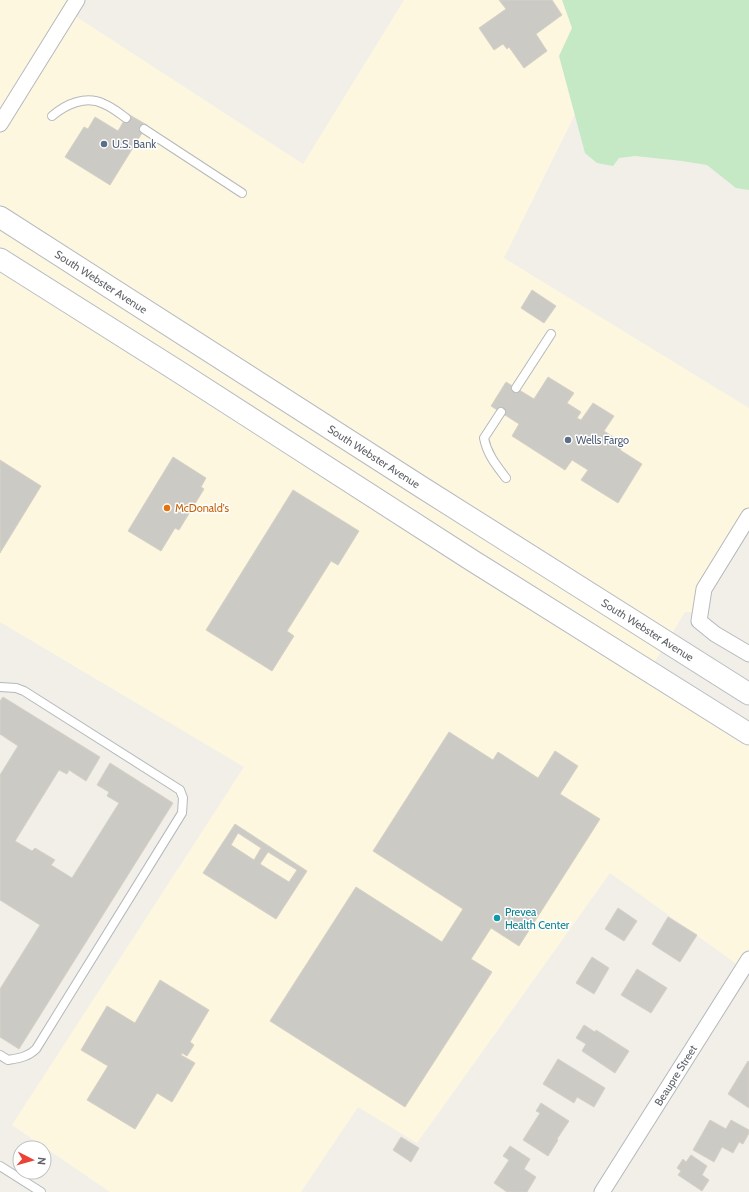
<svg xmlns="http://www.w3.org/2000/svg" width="749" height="1192" font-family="Cabin,sans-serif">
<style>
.commercial{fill:#fef7e0}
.green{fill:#c5e8c5}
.building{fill:#cccac5;stroke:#d6d1c6;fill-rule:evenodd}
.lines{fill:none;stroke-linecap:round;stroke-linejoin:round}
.service-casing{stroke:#b5b8bc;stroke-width:10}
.minor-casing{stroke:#b5b8bc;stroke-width:17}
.secondary-casing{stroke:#b6babf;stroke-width:23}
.service{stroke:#fff;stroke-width:8}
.minor{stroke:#fff;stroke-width:15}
.secondary{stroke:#fff;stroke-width:21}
.service-dot{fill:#5c6f8a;stroke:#fff;stroke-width:1.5}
.food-dot{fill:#e8710a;stroke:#fff;stroke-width:1.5}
.culture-dot{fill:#0f9aa8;stroke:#fff;stroke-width:1.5}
.labels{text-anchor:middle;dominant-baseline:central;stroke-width:3;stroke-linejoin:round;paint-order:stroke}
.service-label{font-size:11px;fill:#4e5e75;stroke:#fff;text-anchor:start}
.street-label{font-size:11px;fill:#5f6368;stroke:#fff}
.food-label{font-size:11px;fill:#c56008;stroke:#fff;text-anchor:start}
.culture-label{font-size:11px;fill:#0d838f;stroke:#fff;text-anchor:start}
</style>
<rect width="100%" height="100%" fill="#f1efe8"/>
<polygon class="commercial" points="0,0 77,0 69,12 303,164 404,0 587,0 613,37 504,258 749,408 749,516 700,612 685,612 649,671 749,734 749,973 610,873 417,1143 358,1107 301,1192 110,1192 12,1125 244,767 0,622"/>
<polygon class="green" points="562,0 749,0 749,190 736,188 707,165 682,161 635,156 619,158 613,166 597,163 585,153 559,56 572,28"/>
<g class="building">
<polygon points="499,0 552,0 562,15 536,34 547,51 524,68 509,47 507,49 503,44 494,50 479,28 506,9"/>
<polygon points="128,114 147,125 110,185 65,157 84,127 88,129 95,117 118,131"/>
<polygon points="532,290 556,306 544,323 521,308"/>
<polygon points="548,377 574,393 567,403 581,412 577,418 581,420 593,403 614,416 604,431 624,444 620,450 642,464 618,503 581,480 588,470 572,460 565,470 512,436 519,424 491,406 506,382 534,399"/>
<polygon points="173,457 206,478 201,487 204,489 179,530 175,528 161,551 128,531"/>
<polygon points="0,460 41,486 0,553"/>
<polygon points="293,490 359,531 338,565 331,561 287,631 294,636 272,671 206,630"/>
<polygon points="3,697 100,757 86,781 69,770 67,774 59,770 15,841 32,851 35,848 55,860 51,865 72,878 119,803 107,796 109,792 97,785 110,763 173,803 19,1049 0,1037 0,989 40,925 0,900 0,775 18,746 0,734 0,701"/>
<polygon points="449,732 493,760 498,752 538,778 555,751 578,766 560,794 600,819 519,946 491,928 471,959 492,972 405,1107 270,1021 356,887 442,942 463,909 373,851"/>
<path d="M235,824L307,871L276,919L203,873ZM238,833L261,848L254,860L231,845ZM268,852L297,870L289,882L260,864Z"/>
<polygon points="618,908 637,921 624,941 605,929"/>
<polygon points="668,917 697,935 680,962 652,944"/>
<polygon points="592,957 609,968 594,994 576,983"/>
<polygon points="637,969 667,988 651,1013 621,995"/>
<polygon points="160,980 209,1010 190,1042 194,1045 187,1056 182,1053 181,1055 195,1063 172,1102 157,1093 135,1129 87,1100 108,1066 81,1050 107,1006 135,1023"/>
<polygon points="584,1025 595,1032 596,1030 629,1051 615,1073 582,1051 586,1044 576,1038"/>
<polygon points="558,1059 605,1088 594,1107 577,1097 574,1103 543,1084"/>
<polygon points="748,1061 749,1062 749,1108 728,1094"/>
<polygon points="541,1103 569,1121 557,1139 558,1140 548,1156 523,1140 540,1113 536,1111"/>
<polygon points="710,1120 726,1129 731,1120 749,1130 749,1133 743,1144 739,1142 733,1153 722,1147 714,1162 693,1150"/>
<polygon points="401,1137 419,1148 411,1162 393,1150"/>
<polygon points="510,1146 530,1159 524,1169 536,1177 527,1192 507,1192 494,1183 509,1160 503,1156"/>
<polygon points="691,1155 707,1166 702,1175 709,1180 702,1191 678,1175 681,1171 677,1168 683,1159 686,1162"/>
</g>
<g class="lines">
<defs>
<g id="service">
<path d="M52,116C66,104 86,95 104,104C112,107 119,113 126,118"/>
<polyline points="144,129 242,193"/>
<polyline points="516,388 551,334"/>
<path d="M501,412L484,438C487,454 496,465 506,478"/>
<path d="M0,687L16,688L24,691L180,790L183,798L182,813L36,1049C28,1057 19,1058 8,1060L0,1055"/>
<polyline points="0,1166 41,1192"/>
</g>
<g id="minor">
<polyline points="0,124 77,0"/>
<polyline points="749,516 704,589 699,621 715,634 749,654"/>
<path id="s1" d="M602,1192L749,959"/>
</g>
<g id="secondary">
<path id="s2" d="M0,217L423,488L749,694"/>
<polyline points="0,259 176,370 473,561 749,734"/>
</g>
</defs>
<use href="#service" class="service-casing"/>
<use href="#minor" class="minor-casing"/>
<use href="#secondary" class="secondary-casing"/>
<use href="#service" class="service"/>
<use href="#minor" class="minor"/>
<use href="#secondary" class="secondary"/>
</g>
<g class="service-dot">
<circle cx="104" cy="144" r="4"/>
<circle cx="568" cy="440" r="4"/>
</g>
<circle class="food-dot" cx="167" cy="508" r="4"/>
<circle class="culture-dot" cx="497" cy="918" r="4"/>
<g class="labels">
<g class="service-label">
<text x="112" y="144">U.S. Bank</text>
<text x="576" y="440">Wells Fargo</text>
</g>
<g class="street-label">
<text stroke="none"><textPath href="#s2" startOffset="120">South Webster Avenue</textPath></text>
<text stroke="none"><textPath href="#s2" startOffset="444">South Webster Avenue</textPath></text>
<text stroke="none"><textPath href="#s2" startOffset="768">South Webster Avenue</textPath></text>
<text stroke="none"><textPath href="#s1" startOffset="138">Beaupre Street</textPath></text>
</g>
<g class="food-label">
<text x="175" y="508">McDonald's</text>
</g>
<g class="culture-label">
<text x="505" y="912">Prevea<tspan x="505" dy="13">Health Center</tspan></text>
</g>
</g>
<g transform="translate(32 1160) rotate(96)"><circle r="19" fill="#ffffff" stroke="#bfc1c3"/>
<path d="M0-3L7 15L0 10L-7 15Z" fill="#ea4335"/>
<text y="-6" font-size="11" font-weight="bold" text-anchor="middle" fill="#5f6368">N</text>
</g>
</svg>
